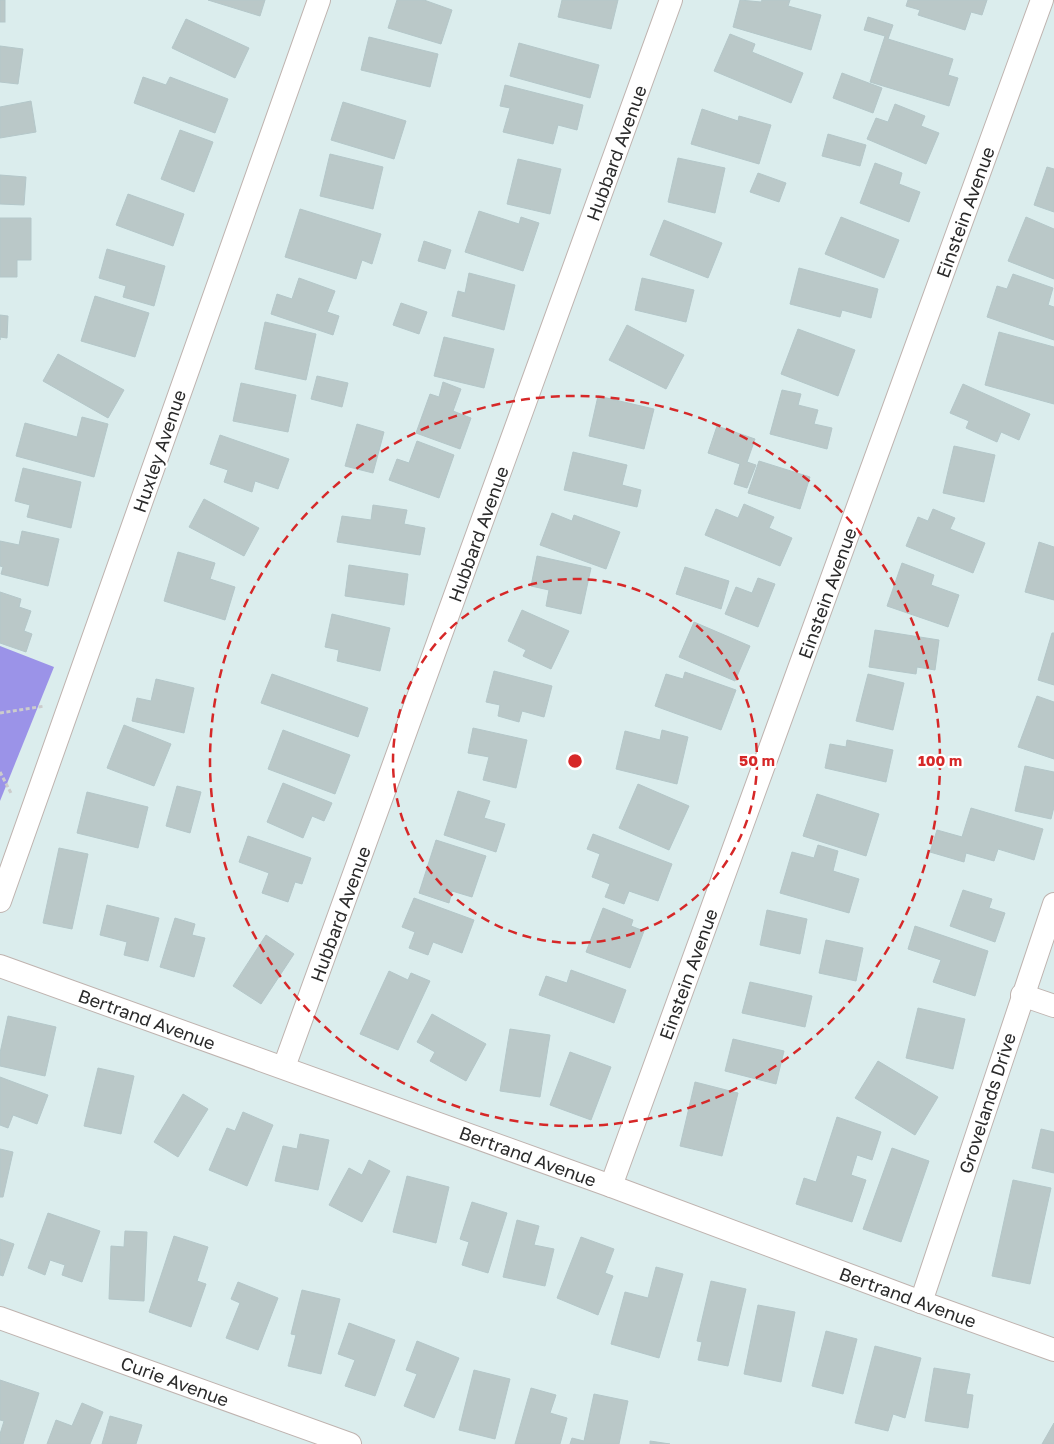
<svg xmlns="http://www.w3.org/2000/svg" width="1054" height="1444" font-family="'Golos Text',sans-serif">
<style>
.green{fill:#9b93e8}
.building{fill:#bac8c8;stroke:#b4c7c9}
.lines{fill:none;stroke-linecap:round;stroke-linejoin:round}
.minor-casing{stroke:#bfb3af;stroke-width:24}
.path{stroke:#ccc;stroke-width:3;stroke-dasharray:4 2.5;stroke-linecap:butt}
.minor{stroke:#fff;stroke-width:22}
.ring{fill:none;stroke:#d62828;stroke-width:2.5;stroke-dasharray:9 6}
.labels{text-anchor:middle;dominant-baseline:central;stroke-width:4.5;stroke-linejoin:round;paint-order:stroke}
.street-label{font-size:18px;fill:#2a2a2a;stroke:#fff}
.centre{fill:#d62828;stroke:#fff;stroke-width:2.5}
.ring-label{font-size:15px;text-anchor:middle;font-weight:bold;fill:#d62828;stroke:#fff;stroke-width:4.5;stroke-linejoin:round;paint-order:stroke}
</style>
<rect width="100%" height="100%" fill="#dbeded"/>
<polygon class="green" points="0,646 54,667 0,801"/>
<g class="building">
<rect x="0" y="0" width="5" height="22"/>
<polygon points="208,0 265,0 260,16"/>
<polygon points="397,0 424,0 452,10 441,44 388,28"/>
<polygon points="562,0 618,0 611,29 558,17"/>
<polygon points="740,0 761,2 762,0 790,0 788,6 821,15 811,50 733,27"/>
<polygon points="908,0 987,0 982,15 971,12 965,30 918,15 920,10 906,6"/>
<polygon points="868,17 893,25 888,39 953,59 948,75 958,78 949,106 870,82 885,36 864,30"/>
<polygon points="186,19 249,48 235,78 172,48"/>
<polygon points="730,34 755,44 752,52 803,73 791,103 714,71"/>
<polygon points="369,37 438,54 430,87 361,70"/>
<polygon points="519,43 599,65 590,98 510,76"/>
<polygon points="0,46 23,49 18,84 0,82"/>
<polygon points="842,73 882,88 873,113 833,98"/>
<polygon points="143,77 166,85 170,77 228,99 215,133 134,103"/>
<polygon points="505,85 583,105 577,130 558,125 553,144 503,132 510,108 500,106"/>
<polygon points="31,101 36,132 0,138 0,107"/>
<polygon points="343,102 406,121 394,159 331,140"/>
<polygon points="895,104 925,116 921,126 939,133 926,164 867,139 876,118 888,122"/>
<polygon points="702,109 738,121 739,116 771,125 759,164 691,144"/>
<polygon points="180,130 213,142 194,192 161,179"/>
<polygon points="828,134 866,145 860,166 822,156"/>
<polygon points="330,154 383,167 373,209 320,196"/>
<polygon points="678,158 725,168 715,213 668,202"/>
<polygon points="518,159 561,169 550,214 507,204"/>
<polygon points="875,163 902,173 899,184 920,192 909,222 860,203"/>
<polygon points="1047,167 1054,169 1054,212 1034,205"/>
<polygon points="758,173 786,183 779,202 750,192"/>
<polygon points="0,175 26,177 24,205 0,204"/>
<polygon points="128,194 184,214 173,246 116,225"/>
<polygon points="300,209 381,234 372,264 362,260 356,279 285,257"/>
<polygon points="479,211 519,224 521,217 539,223 523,271 465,252"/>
<polygon points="841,217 899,240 884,278 825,254"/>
<polygon points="1026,217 1054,229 1054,279 1008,261"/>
<polygon points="0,218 31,218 31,260 17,260 17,277 0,277"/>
<polygon points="664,220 722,243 708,278 650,255"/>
<polygon points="424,241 451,250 445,269 418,261"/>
<polygon points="107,249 165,266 154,306 123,297 126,286 99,278"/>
<polygon points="799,268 878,289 871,318 842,310 840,317 790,304"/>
<polygon points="469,273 515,285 504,330 452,316 458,291 465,293"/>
<polygon points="1013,274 1053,288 1048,305 1054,307 1054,340 987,317 997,286 1007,289"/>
<polygon points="299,278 335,291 327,312 339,316 333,335 271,314 277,294 292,299"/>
<polygon points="642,278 694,290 686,322 635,310"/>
<polygon points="95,296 149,313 135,357 81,341"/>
<polygon points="401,303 427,312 419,334 393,325"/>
<polygon points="0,315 8,316 7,338 0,337 0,340"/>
<polygon points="265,322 316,334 306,380 255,369"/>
<polygon points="627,325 684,355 666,389 609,360"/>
<polygon points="798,329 855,350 838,396 781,374"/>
<polygon points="999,332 1054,347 1054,404 985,385"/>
<polygon points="444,337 494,349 484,388 434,376"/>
<polygon points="58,354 124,390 108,418 43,381"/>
<polygon points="317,376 348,383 342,407 311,399"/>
<polygon points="443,382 461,389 453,411 471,418 460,449 416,433 430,394 439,397"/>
<polygon points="241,383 296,395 288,432 233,421"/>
<polygon points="963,384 1030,414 1019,440 1001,432 997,442 966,428 969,421 950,413"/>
<polygon points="782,390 801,394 798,405 818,410 814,424 832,428 827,449 770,434"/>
<polygon points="598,396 654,409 644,449 589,436"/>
<polygon points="82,417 108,424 94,477 16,456 25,423 77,437"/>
<polygon points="357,424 384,432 373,473 345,466"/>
<polygon points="717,426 755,439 747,462 756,465 747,488 734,484 740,464 708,453"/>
<polygon points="220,435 289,459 278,489 255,481 252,492 224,482 228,470 210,464"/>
<polygon points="417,441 454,455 439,498 389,480 397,459 409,463"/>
<polygon points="954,446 995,455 984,502 943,493"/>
<polygon points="573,452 627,465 622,485 641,490 637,507 564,490"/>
<polygon points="759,461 810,477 800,509 748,493"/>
<polygon points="23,468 81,482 71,528 27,517 30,505 15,501"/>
<polygon points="204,499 259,528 244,556 189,527"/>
<polygon points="744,504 774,517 769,528 792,538 780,566 705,535 716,509 738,518"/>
<polygon points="373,505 407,510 404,524 425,528 420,555 337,542 342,516 371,520"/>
<polygon points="933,509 955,518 950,529 985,543 973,573 906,546 918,517 928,521"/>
<polygon points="552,513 572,521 574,515 620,532 606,569 540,545"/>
<polygon points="22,531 59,539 48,586 1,574 3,567 0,566 0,541 19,545"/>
<polygon points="1039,542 1054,547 1054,600 1025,592"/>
<polygon points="178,552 215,563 210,579 235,587 225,620 164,601"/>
<polygon points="537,556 591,568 581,614 546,606 549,590 531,586"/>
<polygon points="902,563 934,575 931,585 959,595 948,627 887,606"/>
<polygon points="349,565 408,574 404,605 345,596"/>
<polygon points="685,567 729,581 721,609 676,594"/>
<polygon points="758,578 775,584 758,627 725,614 736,587 752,593"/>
<polygon points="0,592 21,599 19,607 31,611 24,631 32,634 26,652 0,643"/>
<polygon points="522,610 569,631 551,669 523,656 526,650 508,641"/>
<polygon points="332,614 390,628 380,671 337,661 339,650 325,647"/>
<polygon points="694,622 750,646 735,681 679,657"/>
<polygon points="875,630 939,640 935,670 917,667 916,674 869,667"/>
<polygon points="1052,633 1054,633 1054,685 1038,680"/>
<polygon points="494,671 552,686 544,717 522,711 519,722 498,716 500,705 486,702"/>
<polygon points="685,672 736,690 721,730 655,706 666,674 683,679"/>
<polygon points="272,674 368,708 358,737 261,703"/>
<polygon points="868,674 904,683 893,730 856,721"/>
<polygon points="156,679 194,688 184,733 132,721 137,698 151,701"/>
<polygon points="1037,696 1054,702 1054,759 1018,747"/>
<polygon points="124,725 171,744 154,786 107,768"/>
<polygon points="473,728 527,740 516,788 483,780 489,757 468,753"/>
<polygon points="283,730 350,755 335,794 268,769"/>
<polygon points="662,730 688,737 677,784 616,769 625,731 660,740"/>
<polygon points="847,740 893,750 886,782 825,768 830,744 846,747"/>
<polygon points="1025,766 1054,772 1054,807 1051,819 1015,811"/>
<polygon points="283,783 332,803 324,821 312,816 303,838 267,822"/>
<polygon points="638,784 689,806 669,850 619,828"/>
<polygon points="177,786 201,792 190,833 166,826"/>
<polygon points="458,791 490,801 484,818 505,824 496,852 444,835"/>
<polygon points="87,792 148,807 138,848 77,833"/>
<polygon points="817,794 879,814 866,856 803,836"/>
<polygon points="971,808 1043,829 1034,860 998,849 994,861 966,853 964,862 930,852 937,830 962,837"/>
<polygon points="593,834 672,864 658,901 629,891 624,904 605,897 610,884 592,877 600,854 587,849"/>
<polygon points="248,836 311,858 302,884 295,882 288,902 262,893 269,873 239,862"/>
<polygon points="436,840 486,856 472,897 452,891 449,903 419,893"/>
<polygon points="818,845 838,851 833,871 859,879 849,913 780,893 792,852 814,858"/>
<polygon points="59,848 88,854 72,929 43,923"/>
<polygon points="963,890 992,899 989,908 1005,913 995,942 950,926"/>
<polygon points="414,898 474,920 462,953 433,942 428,955 409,948 415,932 402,927"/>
<polygon points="107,905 159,918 148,961 124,955 127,942 100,935"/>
<polygon points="603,908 633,920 631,926 644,931 630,968 586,952"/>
<polygon points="767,910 807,919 800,954 760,945"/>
<polygon points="175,918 195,924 192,935 205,938 194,977 160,967"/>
<polygon points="915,926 988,951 975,996 933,982 941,960 908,949"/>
<polygon points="266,935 294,954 261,1004 233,986"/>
<polygon points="826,940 863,948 856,981 819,973"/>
<polygon points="571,970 626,990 614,1023 539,995 546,976 567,983"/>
<polygon points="389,971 408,980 411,973 430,981 398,1050 360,1034"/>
<polygon points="750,982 812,996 805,1027 742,1013"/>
<polygon points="918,1008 965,1019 953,1069 906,1058"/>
<polygon points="432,1014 486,1044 466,1081 430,1061 435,1052 417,1042"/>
<polygon points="8,1016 56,1027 45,1076 0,1066 0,1053"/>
<polygon points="510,1029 550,1035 540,1097 500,1091"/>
<polygon points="733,1039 784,1051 776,1084 725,1071"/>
<polygon points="570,1052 611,1067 591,1120 550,1105"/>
<polygon points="878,1061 938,1097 915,1135 855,1098"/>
<polygon points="98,1068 134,1076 121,1134 84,1126"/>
<polygon points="0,1077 48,1095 37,1124 13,1115 8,1128 0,1125"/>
<polygon points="695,1082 738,1093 722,1156 680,1146"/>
<polygon points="183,1094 208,1109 178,1157 154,1142"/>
<polygon points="243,1112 273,1125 247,1186 209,1170 227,1128 235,1131"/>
<polygon points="837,1117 881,1132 872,1160 857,1155 851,1175 866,1180 852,1222 796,1204 804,1178 816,1182"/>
<polygon points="1041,1129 1054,1132 1054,1173 1032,1168"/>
<polygon points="300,1134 329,1140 318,1190 275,1181 283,1146 297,1149"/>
<polygon points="892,1148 929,1161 901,1242 863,1229"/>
<polygon points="0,1149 13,1152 3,1197 0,1197"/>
<polygon points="369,1160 390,1171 362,1222 329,1205 349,1168 362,1175"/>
<polygon points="407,1176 449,1187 436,1243 393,1232"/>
<polygon points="1013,1180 1051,1188 1030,1284 992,1276"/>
<polygon points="472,1202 507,1213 488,1273 462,1265 469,1242 460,1239"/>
<polygon points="48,1213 100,1231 82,1282 62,1275 65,1265 50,1260 45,1275 28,1268"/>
<polygon points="517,1220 539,1226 534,1245 554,1249 545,1286 503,1277"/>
<polygon points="125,1231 147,1232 144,1301 109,1299 111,1246 124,1247"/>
<polygon points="174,1236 208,1247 197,1281 206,1284 191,1327 149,1312"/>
<polygon points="581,1237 614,1249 605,1273 613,1276 598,1315 557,1298"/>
<polygon points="0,1239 14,1244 3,1276 0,1275"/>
<polygon points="656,1267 683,1274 659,1358 611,1344 625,1292 648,1298"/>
<polygon points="711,1281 746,1289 728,1366 698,1360 702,1342 697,1341"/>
<polygon points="238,1282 278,1298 258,1350 226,1338 240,1303 231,1299"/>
<polygon points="302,1290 340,1299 321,1374 288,1366 296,1335 291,1334"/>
<polygon points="758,1305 795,1312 781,1382 744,1374"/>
<polygon points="349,1323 395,1340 375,1396 345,1386 355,1360 338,1354"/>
<polygon points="826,1331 857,1339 843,1394 812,1386"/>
<polygon points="417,1341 459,1358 434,1418 404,1406 417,1374 406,1370"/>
<polygon points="875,1346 921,1358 905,1418 893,1414 888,1431 855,1423"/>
<polygon points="934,1368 970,1374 966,1394 973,1395 968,1428 925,1421"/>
<polygon points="474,1370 510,1379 495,1439 459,1430"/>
<polygon points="0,1380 39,1393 23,1444 0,1444 0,1434 4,1421 0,1420"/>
<polygon points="531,1388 556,1395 550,1413 567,1418 560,1444 515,1444"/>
<polygon points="594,1394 628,1401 619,1444 570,1444 572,1438 584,1441"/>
<polygon points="82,1403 103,1412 90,1444 47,1444 56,1420 72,1426"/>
<polygon points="110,1416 142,1425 136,1444 102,1444"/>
<polygon points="1054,1423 1054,1444 1042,1444"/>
<polygon points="650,1441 670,1444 650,1444"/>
</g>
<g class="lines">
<defs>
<g id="minor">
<polyline points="0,901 319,0"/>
<polyline points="0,966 611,1186 921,1302 1054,1350"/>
<polyline points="1022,995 1054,1006"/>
<polyline points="284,1067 671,0"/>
<polyline points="611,1186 1042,0"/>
<polyline points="921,1302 1054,904"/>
<polyline points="0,1318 350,1444"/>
</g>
</defs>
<use href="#minor" class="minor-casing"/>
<g class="path">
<polyline points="0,713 45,706"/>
<polyline points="0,772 12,795"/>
</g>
<use href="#minor" class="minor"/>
</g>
<g class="ring">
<circle cx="575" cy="761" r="182"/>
<circle cx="575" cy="761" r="365"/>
</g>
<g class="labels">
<g class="street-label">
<text transform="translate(616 153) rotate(-70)">Hubbard Avenue</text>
<text transform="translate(965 212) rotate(-70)">Einstein Avenue</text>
<text transform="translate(159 451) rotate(-71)">Huxley Avenue</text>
<text transform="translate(478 534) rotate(-70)">Hubbard Avenue</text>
<text transform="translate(827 593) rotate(-70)">Einstein Avenue</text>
<text transform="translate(340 914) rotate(-70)">Hubbard Avenue</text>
<text transform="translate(688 974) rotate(-70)">Einstein Avenue</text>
<text transform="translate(147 1019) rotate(20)">Bertrand Avenue</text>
<text transform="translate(987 1103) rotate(-72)">Grovelands Drive</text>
<text transform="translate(528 1156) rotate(20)">Bertrand Avenue</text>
<text transform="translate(908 1297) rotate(20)">Bertrand Avenue</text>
<text transform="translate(175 1381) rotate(20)">Curie Avenue</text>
</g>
</g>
<circle cx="575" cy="761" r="8" class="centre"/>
<g class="ring-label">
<text x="757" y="766">50 m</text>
<text x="940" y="766">100 m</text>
</g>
</svg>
